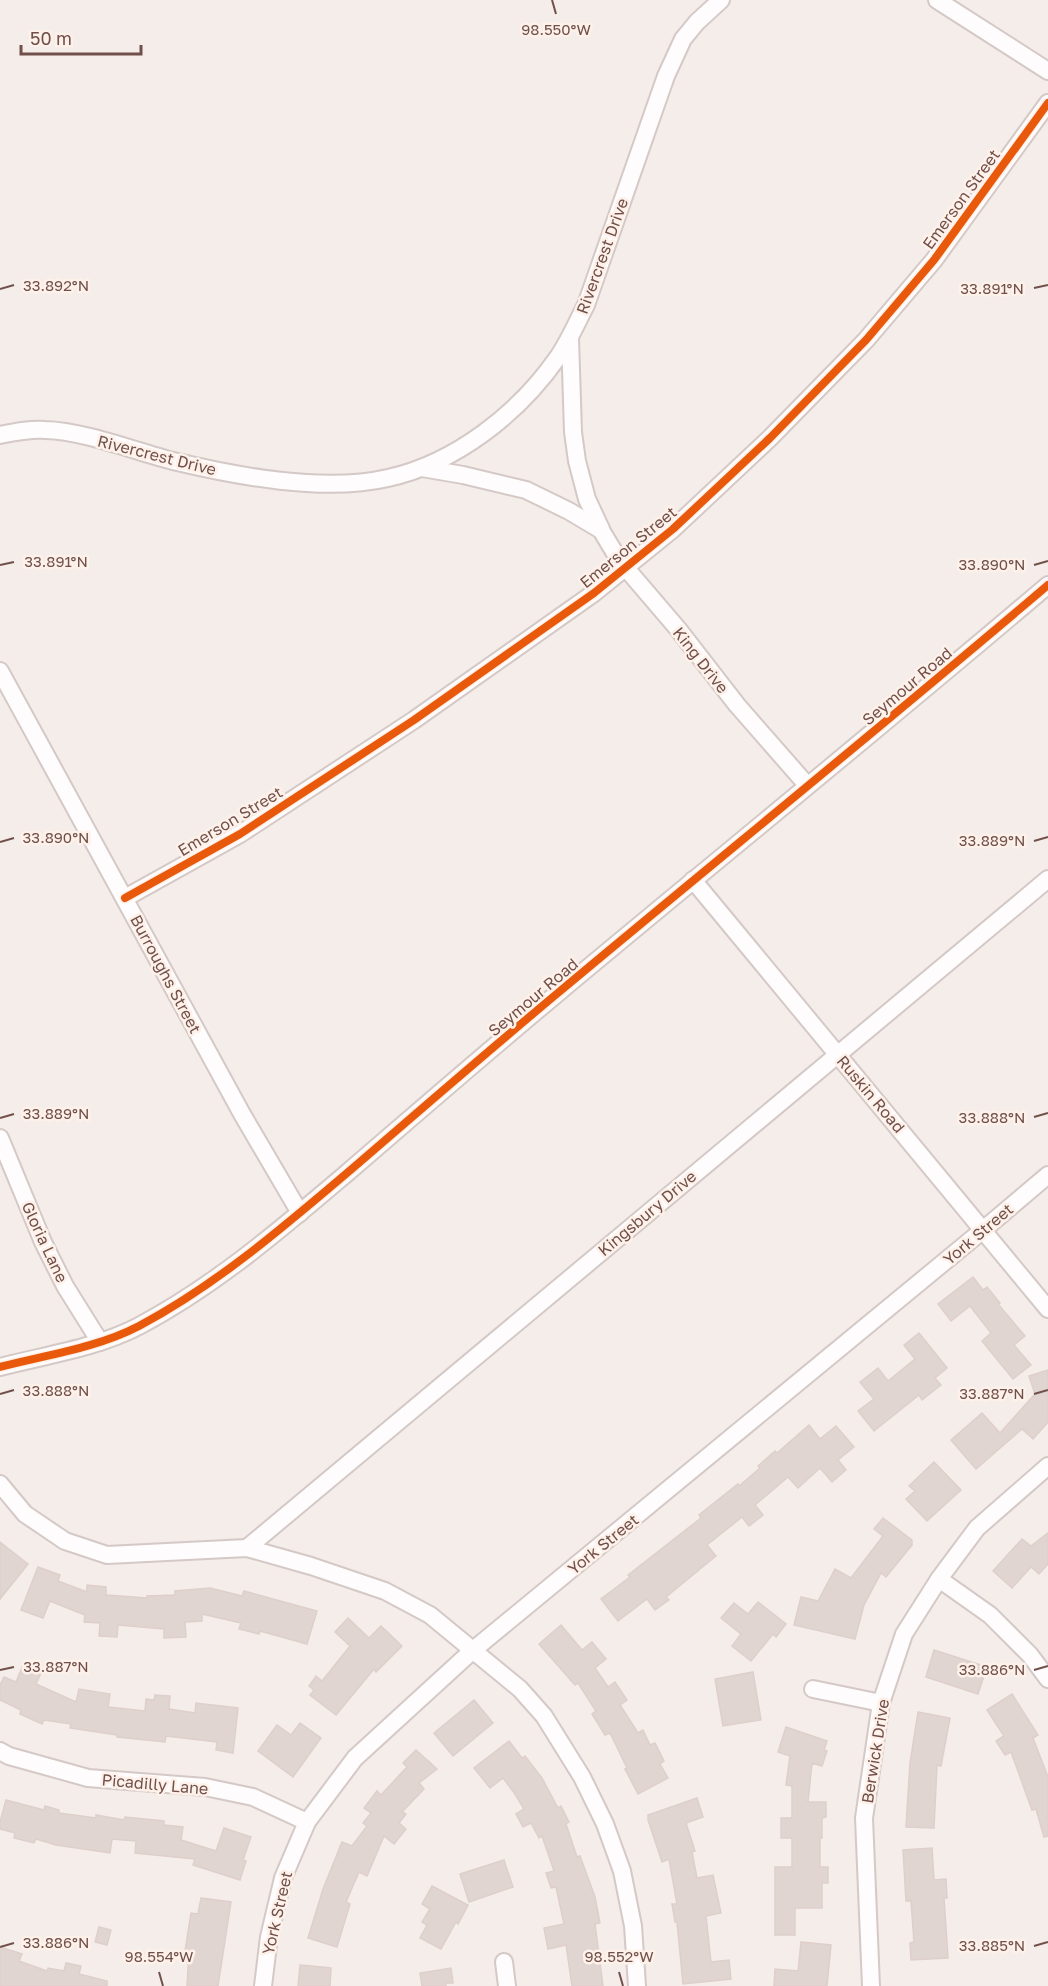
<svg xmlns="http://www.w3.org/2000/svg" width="1048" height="1986" font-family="'Golos Text',sans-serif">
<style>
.building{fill:#e1d5d1;stroke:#decfcb;stroke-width:1.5}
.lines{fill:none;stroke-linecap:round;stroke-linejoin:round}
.minor-casing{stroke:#d4c9c6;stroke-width:20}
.minor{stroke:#fefcfc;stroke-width:16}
.cycleway-casing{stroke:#fef1e9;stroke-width:11}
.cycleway{stroke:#e8590c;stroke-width:8}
.ticks{fill:none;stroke:#71504b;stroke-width:2}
.labels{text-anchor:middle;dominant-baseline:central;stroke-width:5;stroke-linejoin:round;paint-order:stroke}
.street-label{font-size:16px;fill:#71504b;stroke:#fef1e9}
.ticks-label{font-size:15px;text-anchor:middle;fill:#71504b;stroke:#fef1e9;stroke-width:5;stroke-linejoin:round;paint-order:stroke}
</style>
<rect width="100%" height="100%" fill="#f5ede9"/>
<g class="building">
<polygon points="973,1277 983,1290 987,1287 1000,1303 998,1304 1025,1336 1014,1345 1031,1365 1013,1379 982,1341 991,1333 970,1306 951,1321 938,1304"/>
<polygon points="919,1333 947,1368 935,1378 941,1385 922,1400 919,1395 874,1431 858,1411 874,1399 860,1382 878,1368 888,1381 915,1359 904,1345"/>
<polygon points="1048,1370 1048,1422 1033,1439 1022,1429 976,1469 951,1440 982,1413 1000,1433 1035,1394 1029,1376"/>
<polygon points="809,1425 820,1439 836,1426 854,1447 838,1460 846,1470 832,1482 820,1468 798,1488 788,1477 755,1505 763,1515 749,1526 742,1517 707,1545 716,1556 666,1597 669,1600 655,1610 647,1599 618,1621 601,1599 630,1577 628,1575 701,1518 699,1515 738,1484 739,1486 760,1468 758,1466 775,1451 777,1453"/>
<polygon points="934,1462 961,1490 927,1521 906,1499 915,1491 909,1486"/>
<polygon points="883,1518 912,1540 912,1545 886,1577 881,1573 864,1605 855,1639 794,1625 801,1597 818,1601 835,1569 851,1578 883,1536 874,1529"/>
<polygon points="1048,1533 1048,1564 1039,1574 1031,1567 1012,1588 993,1571 1022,1539 1031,1546"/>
<polygon points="0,1542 28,1564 0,1599"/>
<polygon points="38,1567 60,1575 58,1581 87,1592 87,1585 106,1587 106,1595 147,1598 147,1596 175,1595 175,1591 210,1588 242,1596 244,1591 317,1611 307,1644 260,1631 259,1634 239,1629 241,1623 202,1614 202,1621 185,1622 186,1637 164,1638 164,1629 118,1625 117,1637 99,1636 100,1623 84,1622 85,1615 50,1601 43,1618 21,1610"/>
<polygon points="758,1602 786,1624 776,1637 773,1634 751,1661 732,1646 741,1634 721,1618 734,1603 748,1614"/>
<polygon points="348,1618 369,1638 381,1626 402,1646 376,1672 374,1669 336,1715 310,1695 314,1690 309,1686 316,1676 322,1681 350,1646 335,1632"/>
<polygon points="561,1625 582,1650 592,1642 606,1659 595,1668 608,1687 615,1682 627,1700 620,1705 638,1733 643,1730 650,1745 655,1743 664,1761 660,1764 668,1778 638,1794 625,1769 627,1768 610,1733 605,1735 592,1714 596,1711 578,1683 575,1685 539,1644"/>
<polygon points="934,1650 987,1667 978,1694 926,1677"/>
<polygon points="23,1665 41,1673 36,1684 76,1702 79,1689 110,1694 108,1707 145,1711 146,1699 154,1700 155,1695 170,1696 169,1709 195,1713 196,1703 238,1708 233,1753 216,1750 217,1742 166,1736 165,1742 117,1737 117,1735 70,1728 71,1724 44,1720 42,1724 20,1714 21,1710 0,1700 0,1685 4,1677 16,1682"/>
<polygon points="753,1672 761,1720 723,1726 715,1679"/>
<polygon points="1012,1694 1038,1735 1033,1738 1048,1777 1048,1836 1044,1837 1036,1809 1032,1810 1011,1752 1005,1755 996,1741 1004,1736 987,1710"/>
<polygon points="474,1700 493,1723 453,1756 434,1733"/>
<polygon points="918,1712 950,1718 941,1766 937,1765 934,1828 906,1827 910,1763"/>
<polygon points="300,1723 321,1738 293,1777 258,1751 277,1725 291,1735"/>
<polygon points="786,1727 827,1741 824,1750 827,1751 822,1766 812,1763 808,1802 826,1802 826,1817 822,1818 822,1838 820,1838 820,1867 828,1867 828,1883 822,1883 822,1908 795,1908 795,1935 775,1935 775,1867 792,1867 792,1838 781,1838 781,1818 792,1818 792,1786 786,1785 790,1756 778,1752"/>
<polygon points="509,1741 522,1758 525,1756 542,1778 558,1808 561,1806 569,1822 566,1824 577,1857 580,1856 595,1897 600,1923 595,1924 603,1986 572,1986 566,1945 548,1949 544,1928 564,1924 556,1887 551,1888 546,1873 554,1871 542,1836 539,1838 531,1823 523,1827 516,1814 524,1809 515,1794 503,1778 490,1788 474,1768"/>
<polygon points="416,1750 437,1769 419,1783 424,1789 402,1812 406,1814 399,1823 406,1829 394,1844 384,1836 367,1876 359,1872 346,1902 350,1904 337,1947 308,1938 323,1889 342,1842 352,1846 367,1826 363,1823 371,1813 364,1808 377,1791 381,1795 407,1767 403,1763"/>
<polygon points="697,1798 703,1817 686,1823 695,1851 692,1852 697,1878 713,1875 721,1913 706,1916 711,1962 729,1960 731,1979 683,1984 677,1922 675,1922 672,1904 677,1904 669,1859 662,1862 648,1820 648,1815"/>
<polygon points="6,1800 44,1810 45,1806 59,1810 59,1813 96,1818 96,1815 124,1820 125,1817 164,1821 164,1825 183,1827 181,1840 216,1851 224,1828 251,1837 243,1860 246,1861 240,1880 193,1865 195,1859 135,1853 136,1841 112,1839 110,1853 56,1845 36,1839 34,1843 14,1838 15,1833 0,1829 0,1822"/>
<polygon points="932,1848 934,1880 946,1879 947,1898 944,1898 948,1958 911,1960 910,1943 914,1942 911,1901 906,1901 903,1850"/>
<polygon points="504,1860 513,1887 469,1902 460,1874"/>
<polygon points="432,1886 468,1905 458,1924 456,1922 441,1949 420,1938 427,1925 422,1922 430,1909 422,1904"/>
<polygon points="201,1898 231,1902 218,1986 187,1986 189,1952 185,1951 191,1913 198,1914"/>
<polygon points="99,1927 111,1930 107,1945 95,1942"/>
<polygon points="801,1942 831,1945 827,1986 774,1986 775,1969 798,1971"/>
<polygon points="0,1947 22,1954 19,1961 47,1971 48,1968 64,1971 66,1963 81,1966 79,1974 107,1981 107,1986 0,1986"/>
<polygon points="300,1965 331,1968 330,1986 298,1986"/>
<polygon points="451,1968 453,1983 446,1983 446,1986 422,1986 420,1973"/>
</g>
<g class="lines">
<defs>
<g id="minor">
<polyline points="937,0 1048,71"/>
<polyline points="570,338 573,432 577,461 587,499 601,529"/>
<path d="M0,435C15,432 30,429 45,430C84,431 134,451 173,461C236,476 324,493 388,478C456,463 519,413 558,357C569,341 577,322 586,305L666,76L683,39L697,22L721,0"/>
<polyline points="422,468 463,475 526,490 569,511 601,530 619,560 678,629 737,705 807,785"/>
<polyline points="0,671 242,1114 300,1213"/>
<polyline points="693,880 1048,1309"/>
<polyline points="125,898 240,834 414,720 594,593 673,529 770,438 866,340 934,260 1048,103"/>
<polyline points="0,1138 43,1242 65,1286 100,1342"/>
<path d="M0,1367C46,1355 97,1348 139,1326C216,1285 281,1229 347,1173C418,1112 488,1051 559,992C722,856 887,722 1048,585"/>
<polyline points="0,1484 25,1514 65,1541 107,1555 247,1548 311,1566 385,1591 430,1615 520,1689 544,1716 582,1777 605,1824 622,1871 633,1926 637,1986"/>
<polyline points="247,1548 1048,879"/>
<polyline points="939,1579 990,1615 1030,1655 1048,1679"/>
<polyline points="813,1689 881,1703"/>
<polyline points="0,1751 9,1756 88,1778 205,1787 253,1797 307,1822"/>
<polyline points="504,1962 507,1986"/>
<polyline points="263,1986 269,1937 283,1878 307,1822 355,1758 472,1651 983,1230 1048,1175"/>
<polyline points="871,1986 864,1818 881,1703 904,1634 939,1579 977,1528 1048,1466"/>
</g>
</defs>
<use href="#minor" class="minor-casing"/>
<use href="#minor" class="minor"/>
<defs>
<g id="cycleway">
<polyline points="125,898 240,834 414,720 594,593 673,529 770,438 866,340 934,260 1048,103"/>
<path d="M0,1367C46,1355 97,1348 139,1326C216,1285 281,1229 347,1173C418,1112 488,1051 559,992C722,856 887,722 1048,585"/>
</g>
</defs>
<use href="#cycleway" class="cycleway-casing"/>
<use href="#cycleway" class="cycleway"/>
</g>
<path class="ticks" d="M552,0L556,14M1034,288L1048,285M0,289L14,285M0,565L14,562M1034,565L1048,561M1034,841L1048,837M0,842L14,838M1034,1117L1048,1113M0,1118L14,1114M0,1394L14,1390M1034,1394L1048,1390M0,1670L14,1667M1034,1670L1048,1666M1034,1946L1048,1942M0,1947L14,1943M159,1972L163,1986M619,1972L623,1986"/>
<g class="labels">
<g class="street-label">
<text transform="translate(961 199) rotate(-54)">Emerson Street</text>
<text transform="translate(602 256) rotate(-70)">Rivercrest Drive</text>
<text transform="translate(157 455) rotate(14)">Rivercrest Drive</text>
<text transform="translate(628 547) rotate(-39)">Emerson Street</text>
<text transform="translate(701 660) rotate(52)">King Drive</text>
<text transform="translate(907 686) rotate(-40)">Seymour Road</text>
<text transform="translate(230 821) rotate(-31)">Emerson Street</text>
<text transform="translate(166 974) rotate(62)">Burroughs Street</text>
<text transform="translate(533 997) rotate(-40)">Seymour Road</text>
<text transform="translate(871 1094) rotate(50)">Ruskin Road</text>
<text transform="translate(647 1213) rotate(-40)">Kingsbury Drive</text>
<text transform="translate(978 1234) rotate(-40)">York Street</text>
<text transform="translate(45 1242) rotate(65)">Gloria Lane</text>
<text transform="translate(603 1544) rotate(-39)">York Street</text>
<text transform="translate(875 1751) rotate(-81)">Berwick Drive</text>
<text transform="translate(155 1784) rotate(5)">Picadilly Lane</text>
<text transform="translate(277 1913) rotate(-77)">York Street</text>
</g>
</g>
<g class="ticks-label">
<text x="556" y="35">98.550°W</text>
<text x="56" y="291">33.892°N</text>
<text x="992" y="294">33.891°N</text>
<text x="56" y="567">33.891°N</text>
<text x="992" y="570">33.890°N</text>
<text x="56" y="843">33.890°N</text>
<text x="992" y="846">33.889°N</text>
<text x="56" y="1119">33.889°N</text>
<text x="992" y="1123">33.888°N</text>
<text x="56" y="1396">33.888°N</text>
<text x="992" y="1399">33.887°N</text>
<text x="56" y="1672">33.887°N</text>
<text x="992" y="1675">33.886°N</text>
<text x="56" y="1948">33.886°N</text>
<text x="992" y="1951">33.885°N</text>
<text x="159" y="1962">98.554°W</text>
<text x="619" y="1962">98.552°W</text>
</g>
<path d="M21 45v9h120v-9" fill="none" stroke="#71504b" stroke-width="3"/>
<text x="30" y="45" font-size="18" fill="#71504b" stroke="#fef1e9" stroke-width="4.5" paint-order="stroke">50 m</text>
</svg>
